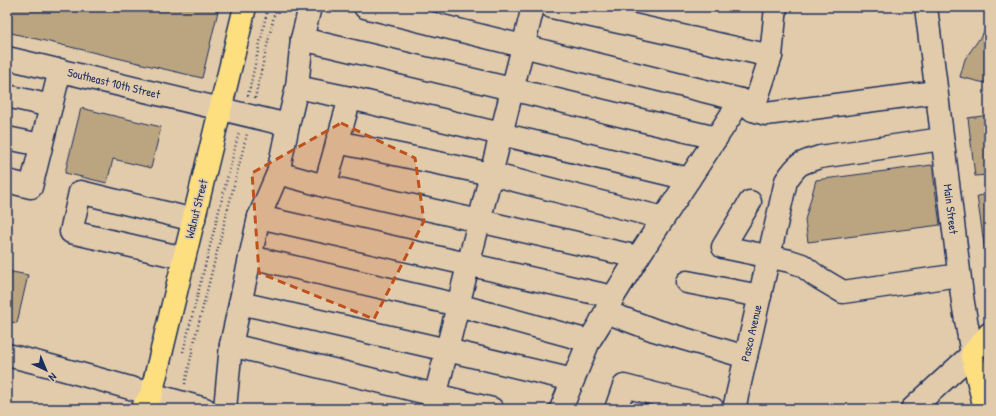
<svg xmlns="http://www.w3.org/2000/svg" width="996" height="416" font-family="'Patrick Hand',sans-serif">
<style>
.building{fill:#bba581;stroke:#1b2f5e}
.lines{fill:none;stroke-linecap:round;stroke-linejoin:round}
.minor-casing{stroke:#1b2f5e;stroke-width:25}
.major-casing{stroke:#1b2f5e;stroke-width:25}
.path{stroke:#1b2f5e;stroke-width:2.5;stroke-dasharray:1 3;stroke-linecap:butt}
.minor{stroke:#e2cbab;stroke-width:22}
.major{stroke:#fddf80;stroke-width:22}
.marked{fill:#bf511c;fill-opacity:0.2;stroke:#bf511c;stroke-width:3;stroke-dasharray:8 5;stroke-linejoin:round}
.labels{text-anchor:middle;dominant-baseline:central;stroke-width:3.5;stroke-linejoin:round;paint-order:stroke}
.street-label{font-size:12px;fill:#1b2f5e;stroke:#e2cbab}
</style>
<rect width="100%" height="100%" fill="#e2cbab"/>
<filter id="ink" filterUnits="userSpaceOnUse"><feTurbulence type="fractalNoise" baseFrequency=".025" numOctaves="2"/><feDisplacementMap in="SourceGraphic" scale="8" xChannelSelector="R" yChannelSelector="G"/><feConvolveMatrix kernelMatrix="1 2 1 2 8 2 1 2 1" color-interpolation-filters="sRGB"/></filter>
<g filter="url(#ink)">
<g class="building">
<polygon points="7,7 219,7 202,78 7,32"/>
<polygon points="987,21 989,22 989,84 960,77 965,59 984,32"/>
<polygon points="81,108 161,127 151,168 113,159 107,183 65,173"/>
<polygon points="989,115 989,175 975,176 968,118"/>
<polygon points="932,165 940,225 808,242 805,220 816,180"/>
<polygon points="989,194 989,236 983,237 977,196"/>
<polygon points="989,236 989,287 983,237"/>
<polygon points="7,271 28,275 17,323 7,321"/>
</g>
<g class="lines">
<defs>
<g id="minor">
<polyline points="365,7 741,100"/>
<polyline points="552,7 771,56"/>
<polyline points="302,39 716,138"/>
<polyline points="7,58 288,125 278,173 259,217 231,345 225,409"/>
<polyline points="7,96 51,106"/>
<polyline points="350,98 689,179"/>
<polyline points="753,110 771,56 776,7 774,7"/>
<polyline points="288,125 297,87 302,39 310,7"/>
<polyline points="7,138 41,145"/>
<polyline points="337,142 491,174 663,218"/>
<polyline points="278,173 325,186 350,98 297,87"/>
<polyline points="7,181 31,187 60,70"/>
<polyline points="325,186 638,257"/>
<polyline points="750,202 723,247 790,261 802,265 816,276 843,292 959,275"/>
<polyline points="259,217 613,297"/>
<polyline points="250,257 458,305 589,341"/>
<polyline points="184,258 71,232 80,192 194,220"/>
<polyline points="687,282 760,296"/>
<polyline points="240,303 447,350 573,380"/>
<polyline points="606,312 654,330 746,357"/>
<polyline points="231,345 492,409"/>
<path d="M7,355C74,371 139,391 205,409"/>
<polyline points="432,409 533,7"/>
<polyline points="561,409 589,341 599,325 613,297 638,257 741,100 753,110 766,114 936,92"/>
<polyline points="616,409 624,386 713,409"/>
<path d="M734,409L786,181C798,163 800,163 820,157L942,139"/>
<polyline points="912,409 972,354 963,303 926,7"/>
</g>
<g id="major">
<polyline points="142,409 151,395 245,7"/>
<polyline points="985,409 972,354 989,334"/>
</g>
</defs>
<use href="#minor" class="minor-casing"/>
<use href="#major" class="major-casing"/>
<g class="path">
<polyline points="248,96 268,7"/>
<polyline points="255,98 276,7"/>
<polyline points="183,352 239,132"/>
<polyline points="185,384 196,334 247,134"/>
</g>
<use href="#minor" class="minor"/>
<use href="#major" class="major"/>
</g>
</g>
<path class="marked" d="M341,123L415,158L424,221L374,319L259,273L252,173Z"/>
<g class="labels">
<g class="street-label">
<text transform="translate(114 83) rotate(14)">Southeast 10th Street</text>
<text transform="translate(196 209) rotate(-76)">Walnut Street</text>
<text transform="translate(951 209) rotate(83)">Main Street</text>
<text transform="translate(751 333) rotate(-77)">Pasco Avenue</text>
</g>
</g>
<rect width="996" height="416" fill="none" stroke="#e2cbab" stroke-width="24"/>
<rect x="12" y="12" width="972" height="392" fill="none" stroke="#1b2f5e" stroke-width="1.5" filter="url(#ink)"/>
<g transform="translate(46 370) rotate(136)" stroke="#e2cbab" stroke-width="3" paint-order="stroke">
<path d="M0-3L7 15L0 10L-7 15Z" fill="#1b2f5e"/>
<text y="-6" font-size="11" font-weight="bold" text-anchor="middle" fill="#1b2f5e">N</text>
</g>
</svg>
